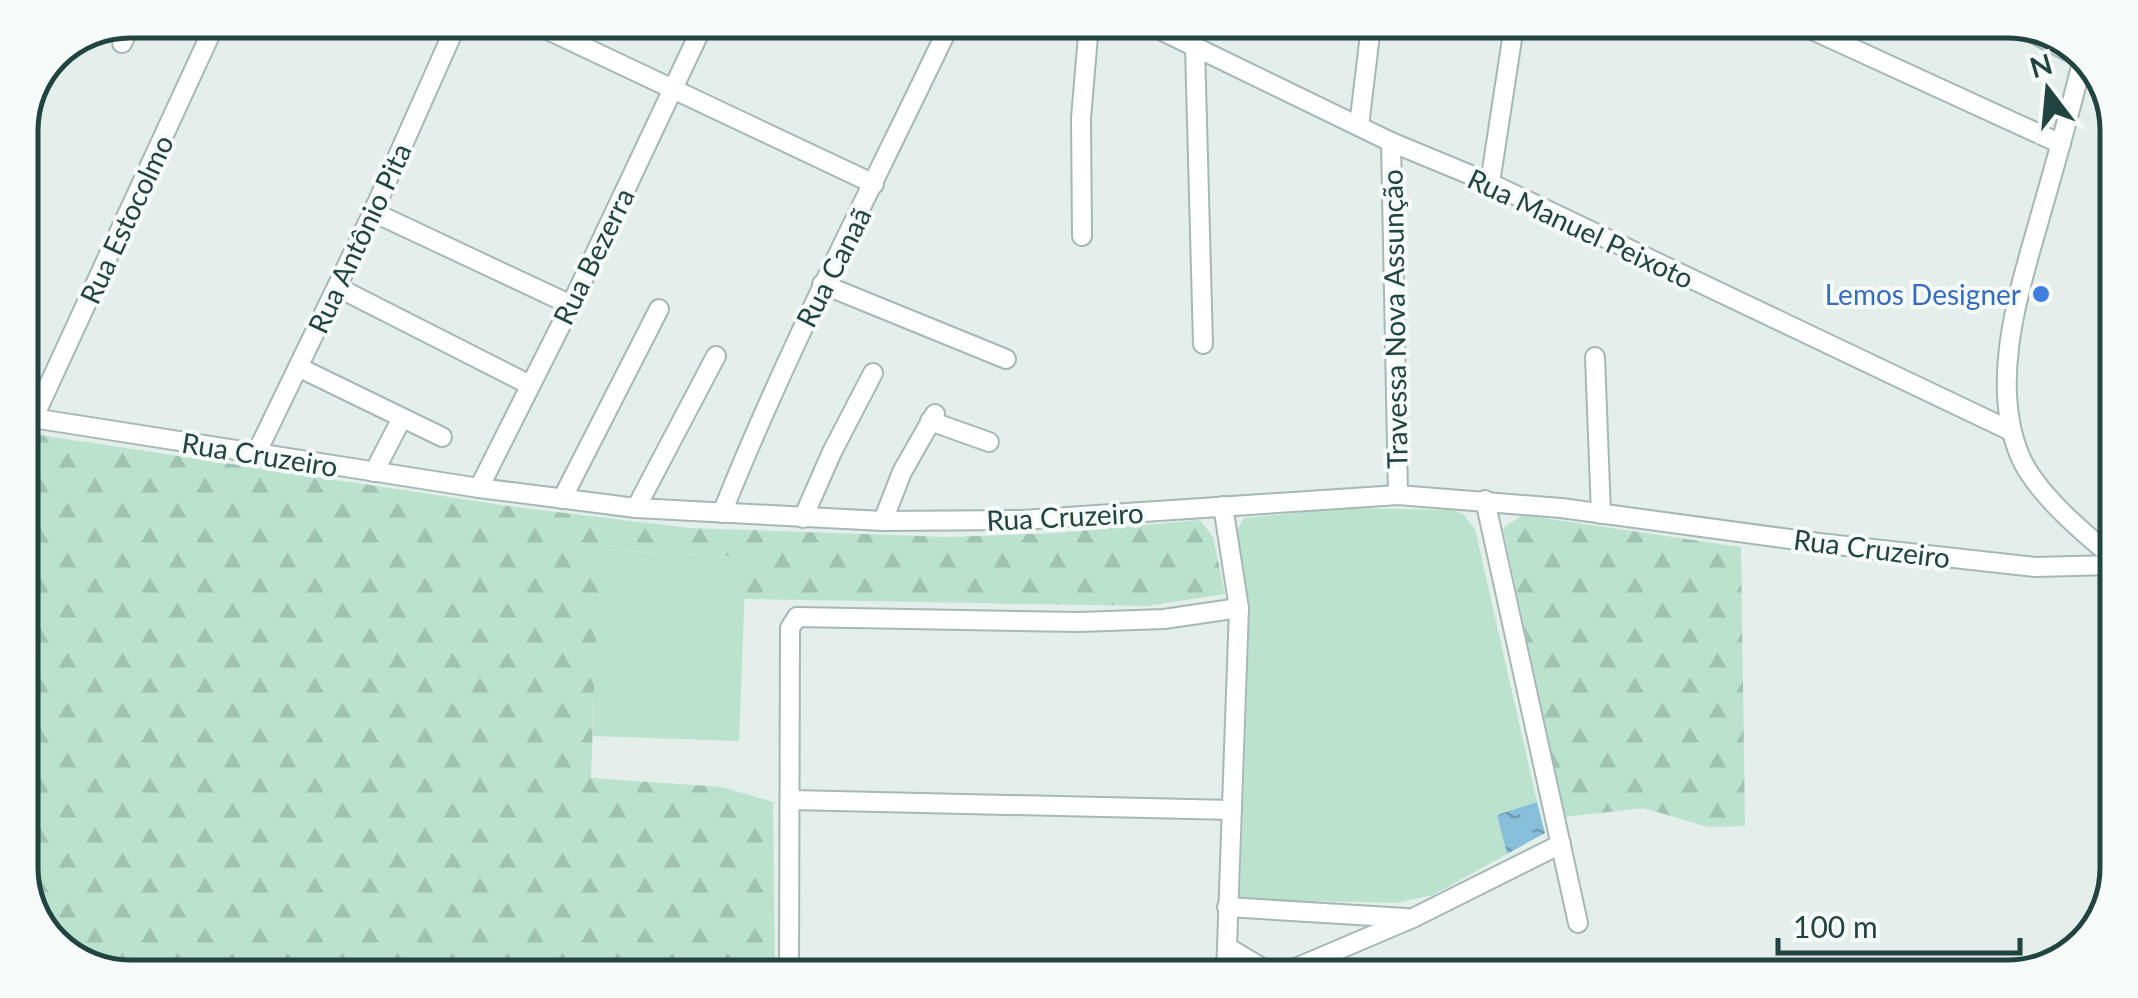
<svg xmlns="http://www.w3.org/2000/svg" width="2138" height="998" font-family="Lato,sans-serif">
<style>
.green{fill:#bbe2cd}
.forest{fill:url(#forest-firs)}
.water{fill:url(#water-ripples)}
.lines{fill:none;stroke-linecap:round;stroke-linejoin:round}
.minor-casing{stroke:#a6b8b5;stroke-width:22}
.minor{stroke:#fff;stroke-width:18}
.shop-dot{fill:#3f7fe0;stroke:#f6fbf9;stroke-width:4}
.labels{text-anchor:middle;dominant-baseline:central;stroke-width:8;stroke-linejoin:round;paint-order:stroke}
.street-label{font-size:28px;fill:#214440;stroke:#f6fbf9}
.shop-label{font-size:28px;fill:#366cbe;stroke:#f6fbf9;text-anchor:end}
.rim{fill:none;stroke:#214440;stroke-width:5}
</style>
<defs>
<pattern id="forest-firs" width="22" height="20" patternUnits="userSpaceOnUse" patternTransform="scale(2.5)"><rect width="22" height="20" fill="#bbe2cd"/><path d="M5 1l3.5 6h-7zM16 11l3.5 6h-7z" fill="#a0c3b1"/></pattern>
<pattern id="water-ripples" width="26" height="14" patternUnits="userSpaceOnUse" patternTransform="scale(2.5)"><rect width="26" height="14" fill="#87bed9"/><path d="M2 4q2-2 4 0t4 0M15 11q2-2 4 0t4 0" fill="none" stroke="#6e9cb1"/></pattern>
</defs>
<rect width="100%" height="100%" fill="#e4efec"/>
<g class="green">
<polygon points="1346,508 1453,510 1463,514 1475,529 1537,802 1497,815 1507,854 1433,895 1395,903 1240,899 1250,607 1235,534 1244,518"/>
<polygon points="598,550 746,557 739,741 593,736"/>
</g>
<g class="forest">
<path d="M20,432L515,507L690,528L949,537L1058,533L1200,520L1213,537L1225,594L1147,606L744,599L745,557L599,550L591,778L722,787L773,802L775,972L98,964C43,951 38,924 20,876Z"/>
<polygon points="1523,515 1741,547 1745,826 1709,827 1643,808 1565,817 1503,528"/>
</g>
<polygon class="water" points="1537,802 1545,833 1507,854 1497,815"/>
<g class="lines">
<defs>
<g id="minor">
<polyline points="531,22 874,184"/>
<polyline points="1150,25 1391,142 1490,183 2011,431"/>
<polyline points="1808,28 2061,144"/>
<polyline points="2023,28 2083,59"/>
<polyline points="122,43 133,20"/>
<polyline points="1195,47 1203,344"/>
<path d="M2084,55C2071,107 2057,158 2042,210C2021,285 1988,380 2020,456C2035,492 2083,533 2113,557"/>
<polyline points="1359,126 1371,26"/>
<polyline points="1391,142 1398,495"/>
<polyline points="1490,183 1514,26"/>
<polyline points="373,212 571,305"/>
<polyline points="1082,236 1081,118 1089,24"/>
<polyline points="822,284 1006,359"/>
<polyline points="337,287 530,385"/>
<polyline points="1595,357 1601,514"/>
<polyline points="298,367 442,437"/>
<polyline points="20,416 479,488 636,508 883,521 1022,520 1398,495 1561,508 1819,543 2035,567 2113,565"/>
<polyline points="34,417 217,20"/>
<polyline points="930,421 989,442"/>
<polyline points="256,454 373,212 458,21"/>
<polyline points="374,472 402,418"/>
<polyline points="479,488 571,305 704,23"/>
<polyline points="562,499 659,309"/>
<polyline points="1485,500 1578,923"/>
<polyline points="1223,506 1239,608 1227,947"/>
<polyline points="636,508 716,356"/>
<path d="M722,513C789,345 873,186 950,24"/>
<polyline points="803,518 832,452 873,373"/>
<polyline points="883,521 902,472 935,414"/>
<polyline points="792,800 1232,810"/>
<polyline points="1227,907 1406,918"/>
<polyline points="789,973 790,628 797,617 1079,622 1164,619 1239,608"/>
<polyline points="1204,974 1226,972"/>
<polyline points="1226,974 1227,947 1274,975"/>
<polyline points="1279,975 1413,918 1561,844"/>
</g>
</defs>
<use href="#minor" class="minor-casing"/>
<use href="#minor" class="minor"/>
</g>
<circle class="shop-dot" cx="2041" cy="294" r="10"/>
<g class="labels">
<g class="street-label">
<text transform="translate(126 219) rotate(-65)">Rua Estocolmo</text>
<text transform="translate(1581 228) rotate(25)">Rua Manuel Peixoto</text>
<text transform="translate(359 238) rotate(-65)">Rua Antônio Pita</text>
<text transform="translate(593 256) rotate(-64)">Rua Bezerra</text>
<text transform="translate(833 267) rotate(-63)">Rua Canaã</text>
<text transform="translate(1394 319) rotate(-91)">Travessa Nova Assunção</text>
<text transform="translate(260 454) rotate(9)">Rua Cruzeiro</text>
<text transform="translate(1065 516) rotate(-3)">Rua Cruzeiro</text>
<text transform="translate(1872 548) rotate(7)">Rua Cruzeiro</text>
</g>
<g class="shop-label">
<text x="2021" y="294">Lemos Designer</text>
</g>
</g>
<path d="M0 0H2138V998H0ZM130 38H2008A92 92 0 0 1 2100 130V868A92 92 0 0 1 2008 960H130A92 92 0 0 1 38 868V130A92 92 0 0 1 130 38Z" fill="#f6fbf9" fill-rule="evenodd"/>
<path class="rim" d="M130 38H2008A92 92 0 0 1 2100 130V868A92 92 0 0 1 2008 960H130A92 92 0 0 1 38 868V130A92 92 0 0 1 130 38Z"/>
<g transform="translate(2048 90) rotate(344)" stroke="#f6fbf9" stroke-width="8" paint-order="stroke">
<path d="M0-8L18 38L0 25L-18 38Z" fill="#214440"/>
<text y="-15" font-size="28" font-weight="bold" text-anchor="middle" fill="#214440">N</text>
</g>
<path d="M1778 938v15h242v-15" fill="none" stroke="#214440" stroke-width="5"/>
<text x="1793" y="938" font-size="30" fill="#214440" stroke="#f6fbf9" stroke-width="8" paint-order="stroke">100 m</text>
</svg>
